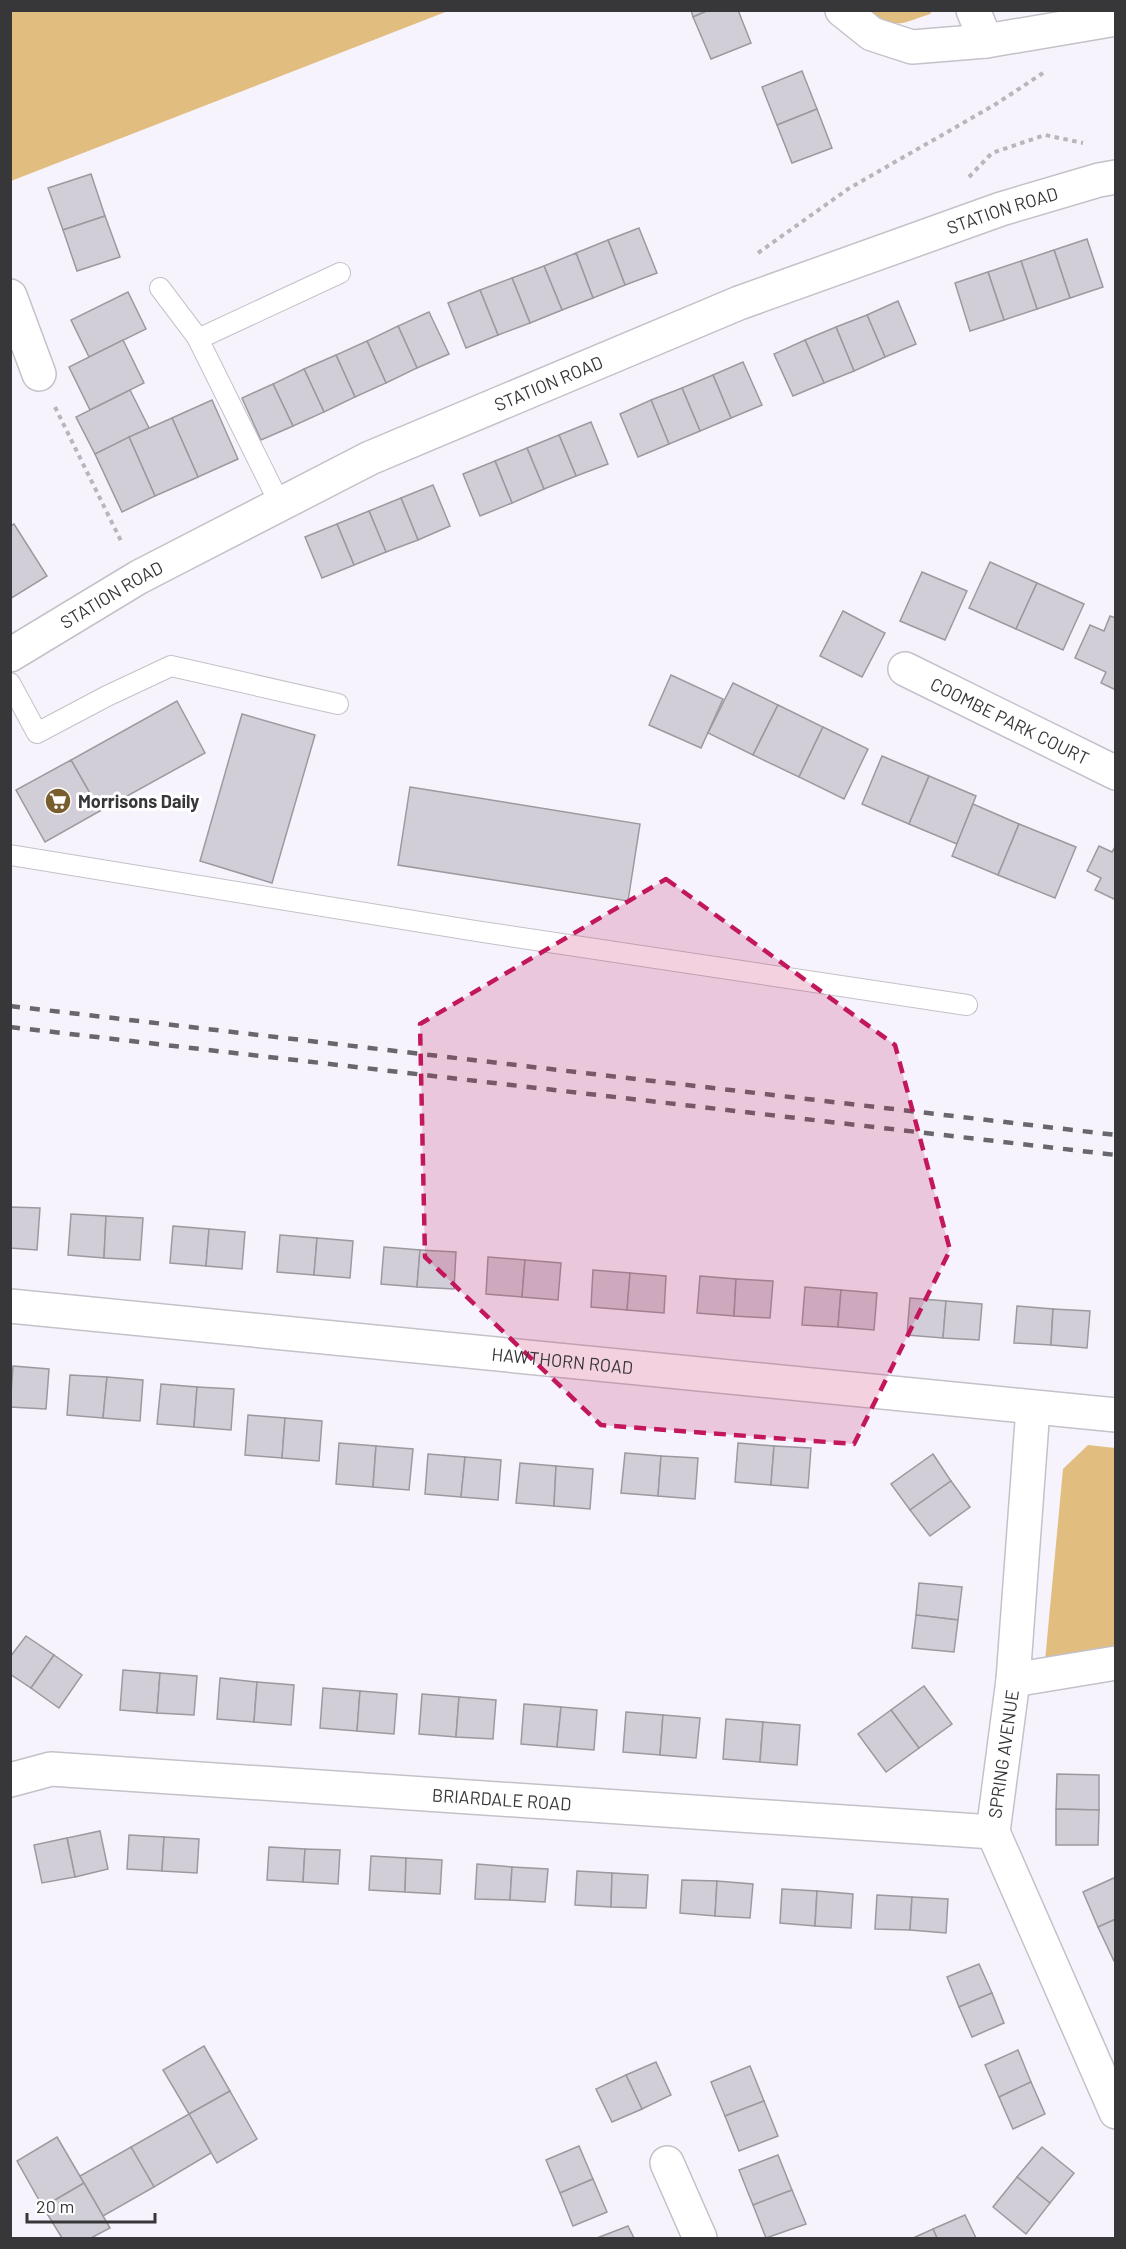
<svg xmlns="http://www.w3.org/2000/svg" width="1126" height="2249" font-family="Barlow,sans-serif">
<style>
.green{fill:#e1bd80}
.building{fill:#d1ced7;stroke:#9c99a1;stroke-width:1.5}
.lines{fill:none;stroke-linecap:round;stroke-linejoin:round}
.service-casing{stroke:#c4c1c9;stroke-width:22}
.minor-casing{stroke:#c4c1c9;stroke-width:36}
.secondary-casing{stroke:#c4c1c9;stroke-width:36}
.path{stroke:#b8b6bd;stroke-width:4;stroke-dasharray:4.5 4.5;stroke-linecap:butt}
.service{stroke:#fff;stroke-width:20}
.minor{stroke:#fff;stroke-width:33}
.secondary{stroke:#fff;stroke-width:33}
.rail{stroke:#68676b;stroke-width:4.5;stroke-dasharray:10 10;stroke-linecap:butt}
.marked{fill:#c2185b;fill-opacity:0.2;stroke:#c2185b;stroke-width:4.5;stroke-dasharray:12 8;stroke-linejoin:round}
.labels{text-anchor:middle;dominant-baseline:central;stroke-width:6;stroke-linejoin:round;paint-order:stroke}
.street-label{font-size:18px;fill:#373639;stroke:#fff}
.poi-label{font-size:18px;font-weight:bold;fill:#373639;stroke:#fff;text-anchor:start}
</style>
<rect width="100%" height="100%" fill="#f6f3fc"/>
<g class="green">
<polygon points="11,10 448,10 448,11 11,181"/>
<path d="M867,11H932L930,14C897,25 898,29 867,11Z"/>
<polygon points="1088,1445 1115,1448 1115,1648 1045,1661 1063,1469"/>
</g>
<g class="building">
<polygon points="691,10 709,10 693,17"/>
<polygon points="709,10 738,10 751,43 711,59 693,17"/>
<polygon points="802,71 817,109 777,125 762,87"/>
<polygon points="817,109 832,148 792,163 777,125"/>
<polygon points="91,174 105,216 63,230 48,188"/>
<polygon points="105,216 120,257 77,271 63,230"/>
<polygon points="639,228 657,273 625,285 608,240"/>
<polygon points="1087,239 1103,287 1070,298 1054,250"/>
<polygon points="608,240 625,285 593,298 576,253"/>
<polygon points="1054,250 1070,298 1037,309 1021,261"/>
<polygon points="576,253 593,298 562,310 544,266"/>
<polygon points="1021,261 1037,309 1004,320 988,272"/>
<polygon points="544,266 562,310 530,323 512,278"/>
<polygon points="988,272 1004,320 970,331 955,283"/>
<polygon points="512,278 530,323 498,335 480,290"/>
<polygon points="480,290 498,335 466,348 448,303"/>
<polygon points="128,292 146,329 89,357 71,320"/>
<polygon points="898,301 916,344 885,357 867,315"/>
<polygon points="429,312 449,354 417,368 398,326"/>
<polygon points="867,315 885,357 854,371 836,327"/>
<polygon points="398,326 417,368 386,383 367,341"/>
<polygon points="836,327 854,371 824,383 805,340"/>
<polygon points="123,340 144,383 90,410 69,367"/>
<polygon points="805,340 824,383 793,396 774,354"/>
<polygon points="367,341 386,383 355,397 336,355"/>
<polygon points="336,355 355,397 324,412 304,369"/>
<polygon points="743,362 762,405 731,418 713,375"/>
<polygon points="304,369 324,412 293,426 273,384"/>
<polygon points="713,375 731,418 700,431 682,388"/>
<polygon points="273,384 293,426 261,440 242,398"/>
<polygon points="682,388 700,431 669,444 651,400"/>
<polygon points="130,390 149,428 95,454 76,417"/>
<polygon points="212,400 238,459 198,477 172,418"/>
<polygon points="651,400 669,444 638,457 620,414"/>
<polygon points="172,418 198,477 155,496 129,437"/>
<polygon points="591,422 608,464 576,476 559,435"/>
<polygon points="559,435 576,476 544,489 527,448"/>
<polygon points="129,437 155,496 122,512 95,454"/>
<polygon points="527,448 544,489 512,503 495,461"/>
<polygon points="495,461 512,503 480,516 463,474"/>
<polygon points="433,485 450,526 418,540 401,498"/>
<polygon points="401,498 418,540 386,552 369,511"/>
<polygon points="369,511 386,552 354,565 337,524"/>
<polygon points="14,524 47,576 10,599 10,526"/>
<polygon points="337,524 354,565 322,578 305,537"/>
<polygon points="990,562 1037,583 1016,629 969,608"/>
<polygon points="922,572 967,591 945,640 900,621"/>
<polygon points="1037,583 1084,604 1063,650 1016,629"/>
<polygon points="843,611 885,633 862,677 820,656"/>
<polygon points="1110,616 1116,618 1116,690 1101,683 1106,672 1075,658 1090,625 1104,631"/>
<polygon points="671,675 723,699 701,748 649,725"/>
<polygon points="733,683 778,705 753,755 708,733"/>
<polygon points="177,701 205,753 100,811 71,760"/>
<polygon points="778,705 823,727 799,777 753,755"/>
<polygon points="242,714 315,735 272,883 200,861"/>
<polygon points="823,727 868,749 844,799 799,777"/>
<polygon points="882,756 929,776 909,824 862,804"/>
<polygon points="71,760 100,811 45,842 16,790"/>
<polygon points="929,776 976,796 957,844 909,824"/>
<polygon points="410,787 640,824 628,901 398,865"/>
<polygon points="973,804 1019,824 998,875 952,856"/>
<polygon points="1019,824 1076,847 1055,898 998,875"/>
<polygon points="1116,845 1116,900 1095,890 1101,878 1087,871 1099,846 1112,852"/>
<polygon points="10,1207 40,1208 37,1250 10,1248"/>
<polygon points="71,1214 106,1216 104,1258 68,1255"/>
<polygon points="106,1216 143,1218 140,1260 104,1258"/>
<polygon points="173,1226 209,1229 206,1266 170,1263"/>
<polygon points="209,1229 245,1232 242,1269 206,1266"/>
<polygon points="280,1235 317,1238 314,1275 277,1272"/>
<polygon points="317,1238 353,1241 350,1278 314,1275"/>
<polygon points="384,1247 420,1250 417,1287 381,1284"/>
<polygon points="420,1250 456,1252 454,1289 417,1287"/>
<polygon points="488,1257 525,1260 522,1297 486,1294"/>
<polygon points="525,1260 561,1263 558,1300 522,1297"/>
<polygon points="593,1270 630,1273 627,1310 591,1307"/>
<polygon points="630,1273 666,1276 664,1313 627,1310"/>
<polygon points="700,1276 736,1279 734,1316 697,1313"/>
<polygon points="736,1279 773,1281 770,1318 734,1316"/>
<polygon points="805,1287 841,1290 838,1327 802,1325"/>
<polygon points="841,1290 877,1293 874,1330 838,1327"/>
<polygon points="910,1298 946,1301 943,1338 907,1335"/>
<polygon points="946,1301 982,1304 979,1340 943,1338"/>
<polygon points="1017,1306 1053,1309 1051,1345 1014,1343"/>
<polygon points="1053,1309 1090,1311 1087,1348 1051,1345"/>
<polygon points="13,1366 49,1369 46,1409 10,1407"/>
<polygon points="70,1375 107,1377 103,1418 67,1415"/>
<polygon points="107,1377 143,1380 140,1421 103,1418"/>
<polygon points="161,1384 197,1387 194,1427 157,1424"/>
<polygon points="197,1387 234,1389 231,1430 194,1427"/>
<polygon points="248,1415 285,1418 282,1458 245,1455"/>
<polygon points="285,1418 322,1421 319,1461 282,1458"/>
<polygon points="339,1443 376,1446 373,1487 336,1484"/>
<polygon points="738,1443 774,1446 771,1485 735,1482"/>
<polygon points="376,1446 413,1449 409,1490 373,1487"/>
<polygon points="774,1446 811,1448 808,1488 771,1485"/>
<polygon points="625,1453 661,1456 658,1496 621,1493"/>
<polygon points="428,1454 465,1457 461,1497 425,1494"/>
<polygon points="933,1454 951,1481 910,1510 891,1484"/>
<polygon points="661,1456 698,1458 695,1499 658,1496"/>
<polygon points="465,1457 501,1460 498,1500 461,1497"/>
<polygon points="520,1463 556,1466 554,1506 516,1503"/>
<polygon points="556,1466 593,1469 590,1509 554,1506"/>
<polygon points="951,1481 970,1507 930,1536 910,1510"/>
<polygon points="919,1583 962,1587 958,1620 916,1615"/>
<polygon points="916,1615 958,1620 954,1652 912,1648"/>
<polygon points="26,1636 54,1655 31,1688 10,1674 10,1657"/>
<polygon points="54,1655 82,1675 59,1708 31,1688"/>
<polygon points="123,1670 160,1673 157,1713 120,1710"/>
<polygon points="160,1673 197,1676 194,1715 157,1713"/>
<polygon points="220,1678 257,1682 254,1722 217,1719"/>
<polygon points="257,1682 294,1685 291,1725 254,1722"/>
<polygon points="924,1686 952,1724 919,1748 891,1710"/>
<polygon points="323,1688 360,1691 357,1731 320,1728"/>
<polygon points="360,1691 397,1694 394,1734 357,1731"/>
<polygon points="422,1694 459,1697 456,1737 419,1734"/>
<polygon points="459,1697 496,1700 493,1739 456,1737"/>
<polygon points="524,1704 561,1707 557,1747 521,1744"/>
<polygon points="561,1707 597,1710 594,1750 557,1747"/>
<polygon points="891,1710 919,1748 886,1772 858,1734"/>
<polygon points="626,1712 663,1715 660,1755 623,1752"/>
<polygon points="663,1715 700,1718 696,1758 660,1755"/>
<polygon points="726,1719 763,1722 760,1762 723,1759"/>
<polygon points="763,1722 800,1725 797,1765 760,1762"/>
<polygon points="1057,1774 1099,1775 1099,1810 1056,1809"/>
<polygon points="1056,1809 1099,1810 1098,1845 1056,1845"/>
<polygon points="100,1831 108,1869 75,1877 67,1838"/>
<polygon points="129,1835 164,1837 162,1871 127,1869"/>
<polygon points="164,1837 199,1839 197,1873 162,1871"/>
<polygon points="67,1838 75,1877 42,1883 34,1845"/>
<polygon points="269,1847 305,1849 303,1882 267,1880"/>
<polygon points="305,1849 340,1850 338,1884 303,1882"/>
<polygon points="371,1856 406,1858 405,1892 369,1890"/>
<polygon points="406,1858 442,1860 440,1894 405,1892"/>
<polygon points="477,1864 512,1867 510,1900 475,1899"/>
<polygon points="512,1867 548,1869 545,1902 510,1900"/>
<polygon points="577,1871 612,1873 611,1907 575,1905"/>
<polygon points="612,1873 648,1875 646,1908 611,1907"/>
<polygon points="1116,1877 1116,1919 1098,1927 1083,1892"/>
<polygon points="682,1880 717,1881 715,1916 680,1913"/>
<polygon points="717,1881 753,1884 750,1918 715,1916"/>
<polygon points="782,1889 817,1891 815,1926 780,1923"/>
<polygon points="817,1891 853,1894 851,1928 815,1926"/>
<polygon points="877,1895 912,1897 910,1930 875,1929"/>
<polygon points="912,1897 948,1899 946,1933 910,1930"/>
<polygon points="1116,1919 1116,1960 1114,1961 1098,1927"/>
<polygon points="979,1964 992,1993 959,2007 947,1977"/>
<polygon points="992,1993 1004,2023 972,2037 959,2007"/>
<polygon points="204,2046 230,2091 189,2114 163,2070"/>
<polygon points="1018,2050 1031,2082 999,2097 985,2065"/>
<polygon points="656,2062 671,2095 642,2109 626,2075"/>
<polygon points="750,2066 764,2101 725,2116 711,2082"/>
<polygon points="626,2075 642,2109 612,2122 596,2089"/>
<polygon points="1031,2082 1045,2114 1013,2129 999,2097"/>
<polygon points="230,2091 257,2139 217,2163 189,2114"/>
<polygon points="764,2101 778,2136 739,2151 725,2116"/>
<polygon points="189,2114 211,2153 154,2187 131,2147"/>
<polygon points="57,2137 84,2183 43,2207 17,2161"/>
<polygon points="579,2146 593,2179 560,2193 546,2160"/>
<polygon points="131,2147 154,2187 103,2216 80,2176"/>
<polygon points="1042,2147 1074,2173 1050,2203 1017,2177"/>
<polygon points="778,2155 792,2190 753,2205 739,2170"/>
<polygon points="1017,2177 1050,2203 1026,2234 993,2207"/>
<polygon points="593,2179 607,2212 573,2226 560,2193"/>
<polygon points="84,2183 110,2228 91,2238 62,2238 43,2207"/>
<polygon points="792,2190 806,2224 766,2238 753,2205"/>
<polygon points="965,2215 976,2238 937,2238 933,2229"/>
<polygon points="628,2226 634,2238 597,2238"/>
<polygon points="933,2229 937,2238 913,2238"/>
</g>
<g class="lines">
<defs>
<g id="service">
<polyline points="160,288 197,337 280,504"/>
<polyline points="198,339 340,273"/>
<polyline points="10,683 37,733 107,696 171,666 338,704"/>
<polyline points="10,855 476,931 967,1005"/>
</g>
<g id="minor">
<polyline points="842,10 872,34 912,47 986,41 1116,19"/>
<polyline points="973,10 986,41"/>
<polyline points="10,296 39,374"/>
<path id="s1" d="M905,669L1116,773"/>
<path id="s2" d="M10,1306L1116,1415"/>
<polyline points="1033,1408 1013,1680 993,1832 1116,2112"/>
<polyline points="1013,1680 1116,1663"/>
<path id="s3" d="M10,1780L51,1769L993,1832"/>
<polyline points="667,2163 700,2238"/>
</g>
<g id="secondary">
<path id="s4" d="M10,655L139,577L370,458L739,303L1001,209L1099,180L1116,177"/>
</g>
</defs>
<use href="#service" class="service-casing"/>
<use href="#minor" class="minor-casing"/>
<use href="#secondary" class="secondary-casing"/>
<g class="path">
<polyline points="969,177 992,153 1045,135 1083,143"/>
<polyline points="758,253 848,189 996,104 1043,73"/>
<polyline points="55,407 122,543"/>
</g>
<use href="#service" class="service"/>
<use href="#minor" class="minor"/>
<use href="#secondary" class="secondary"/>
<g class="rail">
<polyline points="10,1006 1116,1135"/>
<polyline points="10,1027 1116,1155"/>
</g>
</g>
<path class="marked" d="M666,879L895,1045L950,1250L854,1444L601,1425L425,1257L420,1024Z"/>
<defs>
<symbol id="supermarket-disc" viewBox="-11 -11 22 22"><circle r="9.5" fill="#785e2f" stroke="#fff"/><path d="M-6-5.5h2.5l.6 2H6L4.5 2H-2.5L-4.4-4H-6ZM-1.5 3.2a1.3 1.3 0 1 0 .1 0ZM3 3.2a1.3 1.3 0 1 0 .1 0Z" fill="#fff"/></symbol>
</defs>
<g fill-rule="evenodd">
<use href="#supermarket-disc" x="43" y="786" width="30" height="30"/>
</g>
<g class="labels">
<g class="street-label">
<text stroke="none"><textPath href="#s4" startOffset="1090">STATION ROAD</textPath></text>
<text stroke="none"><textPath href="#s4" startOffset="604">STATION ROAD</textPath></text>
<text stroke="none"><textPath href="#s4" startOffset="118">STATION ROAD</textPath></text>
<text stroke="none"><textPath href="#s1" startOffset="117">COOMBE PARK COURT</textPath></text>
<text stroke="none"><textPath href="#s2" startOffset="555">HAWTHORN ROAD</textPath></text>
<text transform="translate(1003 1754) rotate(-82)">SPRING AVENUE</text>
<text stroke="none"><textPath href="#s3" startOffset="494">BRIARDALE ROAD</textPath></text>
</g>
<g class="poi-label">
<text x="78" y="801">Morrisons Daily</text>
</g>
</g>
<rect width="1126" height="2249" fill="none" stroke="#373639" stroke-width="24"/>
<path d="M27 2213v9h128v-9" fill="none" stroke="#373639" stroke-width="3"/>
<text x="36" y="2213" font-size="18" fill="#373639" stroke="#ffffff" stroke-width="4.5" paint-order="stroke">20 m</text>
</svg>
